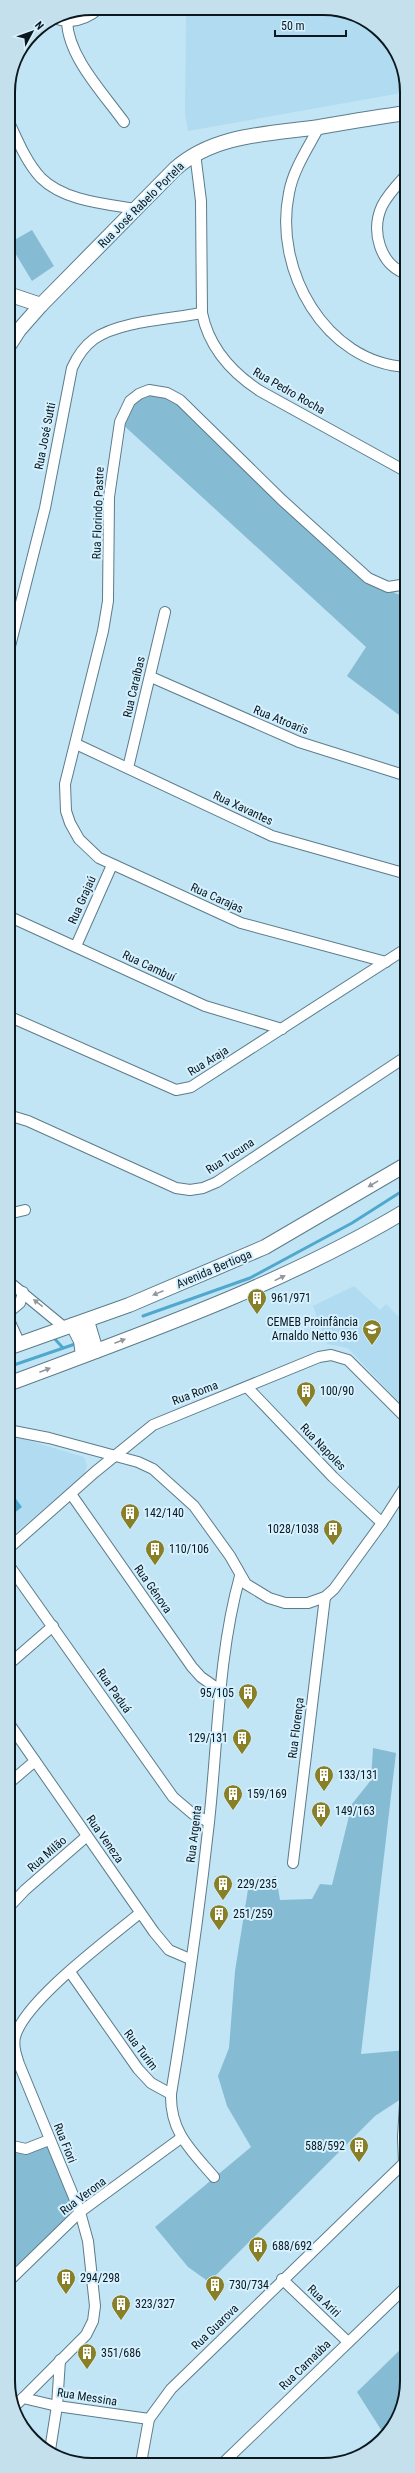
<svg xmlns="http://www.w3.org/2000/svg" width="415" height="2473" font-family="'Roboto Condensed',sans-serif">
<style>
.built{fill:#b0dbf0}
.green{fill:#86bbd4}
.water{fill:#50a8cd}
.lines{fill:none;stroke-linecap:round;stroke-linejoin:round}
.stream{stroke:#50a8cd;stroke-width:3}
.street-casing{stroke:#5c7c8b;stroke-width:12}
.secondary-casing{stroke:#5c7c8b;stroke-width:16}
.street{stroke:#fff;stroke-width:10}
.secondary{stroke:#fff;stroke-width:14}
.oneway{fill:#91979a}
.labels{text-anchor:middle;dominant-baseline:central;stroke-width:4;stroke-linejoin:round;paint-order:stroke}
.street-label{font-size:12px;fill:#0b181e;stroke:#d5f1ff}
.poi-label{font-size:12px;fill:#0b181e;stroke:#d5f1ff;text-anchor:start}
.rim{fill:none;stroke:#0b181e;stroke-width:2}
</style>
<rect width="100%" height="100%" fill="#c2e5f6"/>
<g class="built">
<polygon points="186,9 345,11 386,37 407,86 407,92 188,131 185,114"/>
<polygon points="354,1286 380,1310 386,1304 407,1325 407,1407 395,1398 348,1348 327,1344 313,1306"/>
<polygon points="8,1437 23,1439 84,1457 87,1466 84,1475 8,1539"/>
</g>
<g class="green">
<polygon points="32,230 54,266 32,281 9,243"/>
<polygon points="159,390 180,400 378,583 397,594 407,595 407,721 347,676 366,647 120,422 130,401"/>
<polygon points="373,1748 396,1753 361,2054 407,2050 407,2065 401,2099 375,2116 209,2282 188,2267 155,2227 251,2147 227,2106 218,2076 229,2048 235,1971 249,1883 276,1876 280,1900 312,1899 320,1884 332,1885 352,1804 371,1780"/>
<polygon points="49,2140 80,2212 17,2273 8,2265 8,2145 33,2146"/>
<polygon points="407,2343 407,2386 401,2413 385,2436 357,2392"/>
</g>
<polygon class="water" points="16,1499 22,1507 9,1517 8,1505"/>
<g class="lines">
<g class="stream">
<polyline points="143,1316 250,1278 352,1223 407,1188"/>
<polyline points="54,1338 63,1348"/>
<polyline points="8,1367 78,1343"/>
</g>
<defs>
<g id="street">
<path d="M54,18C71,25 87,19 100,8"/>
<path d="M67,21C68,57 104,94 124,122"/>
<path d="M8,120C17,139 26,162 41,178C64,201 106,204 136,209"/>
<path d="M319,127C308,148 293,170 289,193C273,269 325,363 407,367"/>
<path d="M195,153L201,201L202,313C209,348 231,372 260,391L407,472"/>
<path d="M407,174C398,184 388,194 382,206C371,230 379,265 407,274"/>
<path d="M8,654L45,508L72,368C77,357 83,347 94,339C119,321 171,319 202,313"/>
<polyline points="151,677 299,742 407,776"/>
<polyline points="76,744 272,836 407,874"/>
<polyline points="128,768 165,612"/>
<polyline points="8,916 205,1006 282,1029"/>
<polyline points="76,946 112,865"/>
<polyline points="386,962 241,923 99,858 79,839 70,823 66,811 65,784 103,631 108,601 109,497 120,422 130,401 139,394 149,390 167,393 180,400 282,500 368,578 388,587 407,584"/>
<polyline points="8,1016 176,1090 191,1087 407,948"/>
<polyline points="8,1115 28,1121 176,1188 190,1190 203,1188 217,1182 407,1056"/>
<polyline points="8,1214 25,1210"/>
<polyline points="8,1281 65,1328"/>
<polyline points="8,1313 20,1303 23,1292"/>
<polyline points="8,1318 20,1344"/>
<polyline points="247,1387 333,1477 382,1523"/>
<polyline points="8,1430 49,1438 138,1462 153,1469 194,1506 230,1556 246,1584 269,1598 285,1603 308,1603 325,1597 334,1589 382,1523 407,1484"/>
<polyline points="71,1494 192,1667 201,1677 221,1691"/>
<polyline points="8,1549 95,1472 153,1425 319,1357 331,1355 348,1360 407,1419"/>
<polyline points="8,1564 173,1797 193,1814 209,1822"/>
<polyline points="8,1665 53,1626"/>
<polyline points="8,1722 154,1932 169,1950 190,1959"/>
<polyline points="8,1784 35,1761"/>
<polyline points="293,1863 325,1597"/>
<polyline points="8,1908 25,1890 87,1836"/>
<path d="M70,1972L138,2069L151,2083L171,2094C170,2132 191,2150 214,2177"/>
<path d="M171,2094C186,2004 199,1913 209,1822C218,1740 218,1655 240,1576"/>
<polyline points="8,2145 26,2149 49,2140"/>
<polyline points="404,2162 403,2137 407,2071"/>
<polyline points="282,2279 348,2342"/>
<polyline points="8,2282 80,2212 181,2138"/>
<polyline points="23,2398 57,2406 149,2419"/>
<path d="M16,2405L86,2335L93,2321L95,2306L88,2241L80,2212L19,2064C16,2055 13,2046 15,2037C24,2001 110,1938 140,1913"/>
<polyline points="50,2450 57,2406 60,2360"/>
<polyline points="141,2463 149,2419 171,2389 407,2160"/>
<polyline points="222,2464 407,2286"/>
</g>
<g id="secondary">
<polyline points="8,294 41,305"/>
<path d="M8,347L19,330L41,305L175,169C214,134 269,134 319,127C348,122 377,117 407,113"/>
<polyline points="87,1321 96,1351"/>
<polyline points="73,1325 81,1341 83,1355"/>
<polyline points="8,1348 129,1305 265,1247 407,1164"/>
<path d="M8,1384C144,1333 282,1285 407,1210"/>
</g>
</defs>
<use href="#street" class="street-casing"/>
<use href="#secondary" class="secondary-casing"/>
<use href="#street" class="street"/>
<use href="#secondary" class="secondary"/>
</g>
<defs><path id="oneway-solid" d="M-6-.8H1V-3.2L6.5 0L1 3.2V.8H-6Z"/></defs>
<g class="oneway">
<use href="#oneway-solid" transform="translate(373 1184) rotate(149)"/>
<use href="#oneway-solid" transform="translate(280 1278) rotate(-26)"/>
<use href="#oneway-solid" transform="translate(158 1293) rotate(158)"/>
<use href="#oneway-solid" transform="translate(38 1303) rotate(-142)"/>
<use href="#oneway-solid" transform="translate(120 1341) rotate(-21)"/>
<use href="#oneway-solid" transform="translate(45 1370) rotate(-21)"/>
</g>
<defs>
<symbol id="building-pin" viewBox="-11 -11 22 30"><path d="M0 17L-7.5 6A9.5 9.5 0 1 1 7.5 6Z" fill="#887f26" stroke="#d5f1ff"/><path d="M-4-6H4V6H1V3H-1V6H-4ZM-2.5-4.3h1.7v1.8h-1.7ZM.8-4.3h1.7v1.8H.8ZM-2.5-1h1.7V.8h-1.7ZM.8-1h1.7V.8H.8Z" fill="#fff"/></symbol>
<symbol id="school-pin" viewBox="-11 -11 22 30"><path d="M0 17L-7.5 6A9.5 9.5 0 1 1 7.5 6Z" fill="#887f26" stroke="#d5f1ff"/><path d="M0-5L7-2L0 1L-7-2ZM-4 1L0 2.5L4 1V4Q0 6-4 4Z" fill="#fff"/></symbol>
</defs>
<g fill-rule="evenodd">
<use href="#building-pin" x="246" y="1287" width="22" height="30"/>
<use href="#school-pin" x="361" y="1318" width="22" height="30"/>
<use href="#building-pin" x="295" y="1380" width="22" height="30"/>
<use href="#building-pin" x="119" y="1502" width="22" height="30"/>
<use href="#building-pin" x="322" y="1518" width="22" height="30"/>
<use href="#building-pin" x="144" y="1538" width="22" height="30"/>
<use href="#building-pin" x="237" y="1682" width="22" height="30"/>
<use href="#building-pin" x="231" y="1727" width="22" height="30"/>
<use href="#building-pin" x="313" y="1764" width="22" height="30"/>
<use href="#building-pin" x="222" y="1783" width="22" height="30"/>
<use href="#building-pin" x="310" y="1800" width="22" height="30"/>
<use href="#building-pin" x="212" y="1873" width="22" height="30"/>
<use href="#building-pin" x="208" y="1903" width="22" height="30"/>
<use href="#building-pin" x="348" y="2135" width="22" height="30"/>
<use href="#building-pin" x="247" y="2235" width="22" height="30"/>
<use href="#building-pin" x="55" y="2267" width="22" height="30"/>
<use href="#building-pin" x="204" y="2274" width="22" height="30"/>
<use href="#building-pin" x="110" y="2293" width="22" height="30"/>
<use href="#building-pin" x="76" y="2342" width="22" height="30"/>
</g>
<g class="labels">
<g class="street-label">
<text transform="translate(141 205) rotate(-45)">Rua José Rabelo Portela</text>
<text transform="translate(289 391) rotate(30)">Rua Pedro Rocha</text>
<text transform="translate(45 436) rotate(-79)">Rua José Sutti</text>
<text transform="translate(98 513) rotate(-88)">Rua Florindo Pastre</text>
<text transform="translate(134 687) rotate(-77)">Rua Caraíbas</text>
<text transform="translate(281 720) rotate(22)">Rua Atroaris</text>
<text transform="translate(243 808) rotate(25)">Rua Xavantes</text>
<text transform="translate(217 898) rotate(24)">Rua Carajas</text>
<text transform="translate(82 900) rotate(-66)">Rua Grajaú</text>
<text transform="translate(149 966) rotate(25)">Rua Cambuí</text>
<text transform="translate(208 1061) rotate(-32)">Rua Araja</text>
<text transform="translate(230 1156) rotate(-33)">Rua Tucuna</text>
<text transform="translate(214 1269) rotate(-23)">Avenida Bertioga</text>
<text transform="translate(195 1393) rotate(-21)">Rua Roma</text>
<text transform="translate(323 1447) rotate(46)">Rua Napoles</text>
<text transform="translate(153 1589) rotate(55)">Rua Gênova</text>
<text transform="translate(114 1691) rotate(55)">Rua Paduá</text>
<text transform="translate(296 1728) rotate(-83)">Rua Florença</text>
<text transform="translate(194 1834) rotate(-83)">Rua Argenta</text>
<text transform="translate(105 1839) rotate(55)">Rua Veneza</text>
<text transform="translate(47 1854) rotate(-41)">Rua Milão</text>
<text transform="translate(141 2050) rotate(53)">Rua Turim</text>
<text transform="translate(65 2143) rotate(68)">Rua Fiori</text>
<text transform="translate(83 2196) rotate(-37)">Rua Verona</text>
<text transform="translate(324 2301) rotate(44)">Rua Ariri</text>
<text transform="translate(215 2327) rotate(-44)">Rua Guarova</text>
<text transform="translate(305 2365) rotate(-44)">Rua Carnaúba</text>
<text transform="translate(87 2397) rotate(9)">Rua Messina</text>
</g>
<g class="poi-label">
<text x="271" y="1298">961/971</text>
<text x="358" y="1322" text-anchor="end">CEMEB Proinfância<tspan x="358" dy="14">Arnaldo Netto 936</tspan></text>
<text x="320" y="1391">100/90</text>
<text x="144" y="1513">142/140</text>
<text x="319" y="1529" text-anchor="end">1028/1038</text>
<text x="169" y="1549">110/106</text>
<text x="234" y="1693" text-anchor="end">95/105</text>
<text x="228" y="1738" text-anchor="end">129/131</text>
<text x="338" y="1775">133/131</text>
<text x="247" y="1794">159/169</text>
<text x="335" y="1811">149/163</text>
<text x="237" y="1884">229/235</text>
<text x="233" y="1914">251/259</text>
<text x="345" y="2146" text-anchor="end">588/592</text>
<text x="272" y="2246">688/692</text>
<text x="80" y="2278">294/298</text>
<text x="229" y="2285">730/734</text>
<text x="135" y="2304">323/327</text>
<text x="101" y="2353">351/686</text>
</g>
</g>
<path d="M0 0H415V2473H0ZM92 15H323A77 77 0 0 1 400 92V2381A77 77 0 0 1 323 2458H92A77 77 0 0 1 15 2381V92A77 77 0 0 1 92 15Z" fill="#c5e0ed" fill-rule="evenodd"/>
<path class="rim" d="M92 15H323A77 77 0 0 1 400 92V2381A77 77 0 0 1 323 2458H92A77 77 0 0 1 15 2381V92A77 77 0 0 1 92 15Z"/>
<g transform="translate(32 32) rotate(49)" stroke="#d5f1ff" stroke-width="3" paint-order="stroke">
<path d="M0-3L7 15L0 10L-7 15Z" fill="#0b181e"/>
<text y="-6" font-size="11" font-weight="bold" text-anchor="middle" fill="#0b181e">N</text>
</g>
<path d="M275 30v6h71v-6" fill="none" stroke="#0b181e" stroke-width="2"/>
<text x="281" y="30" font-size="12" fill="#0b181e" stroke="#d5f1ff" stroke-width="3" paint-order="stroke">50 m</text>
</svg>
